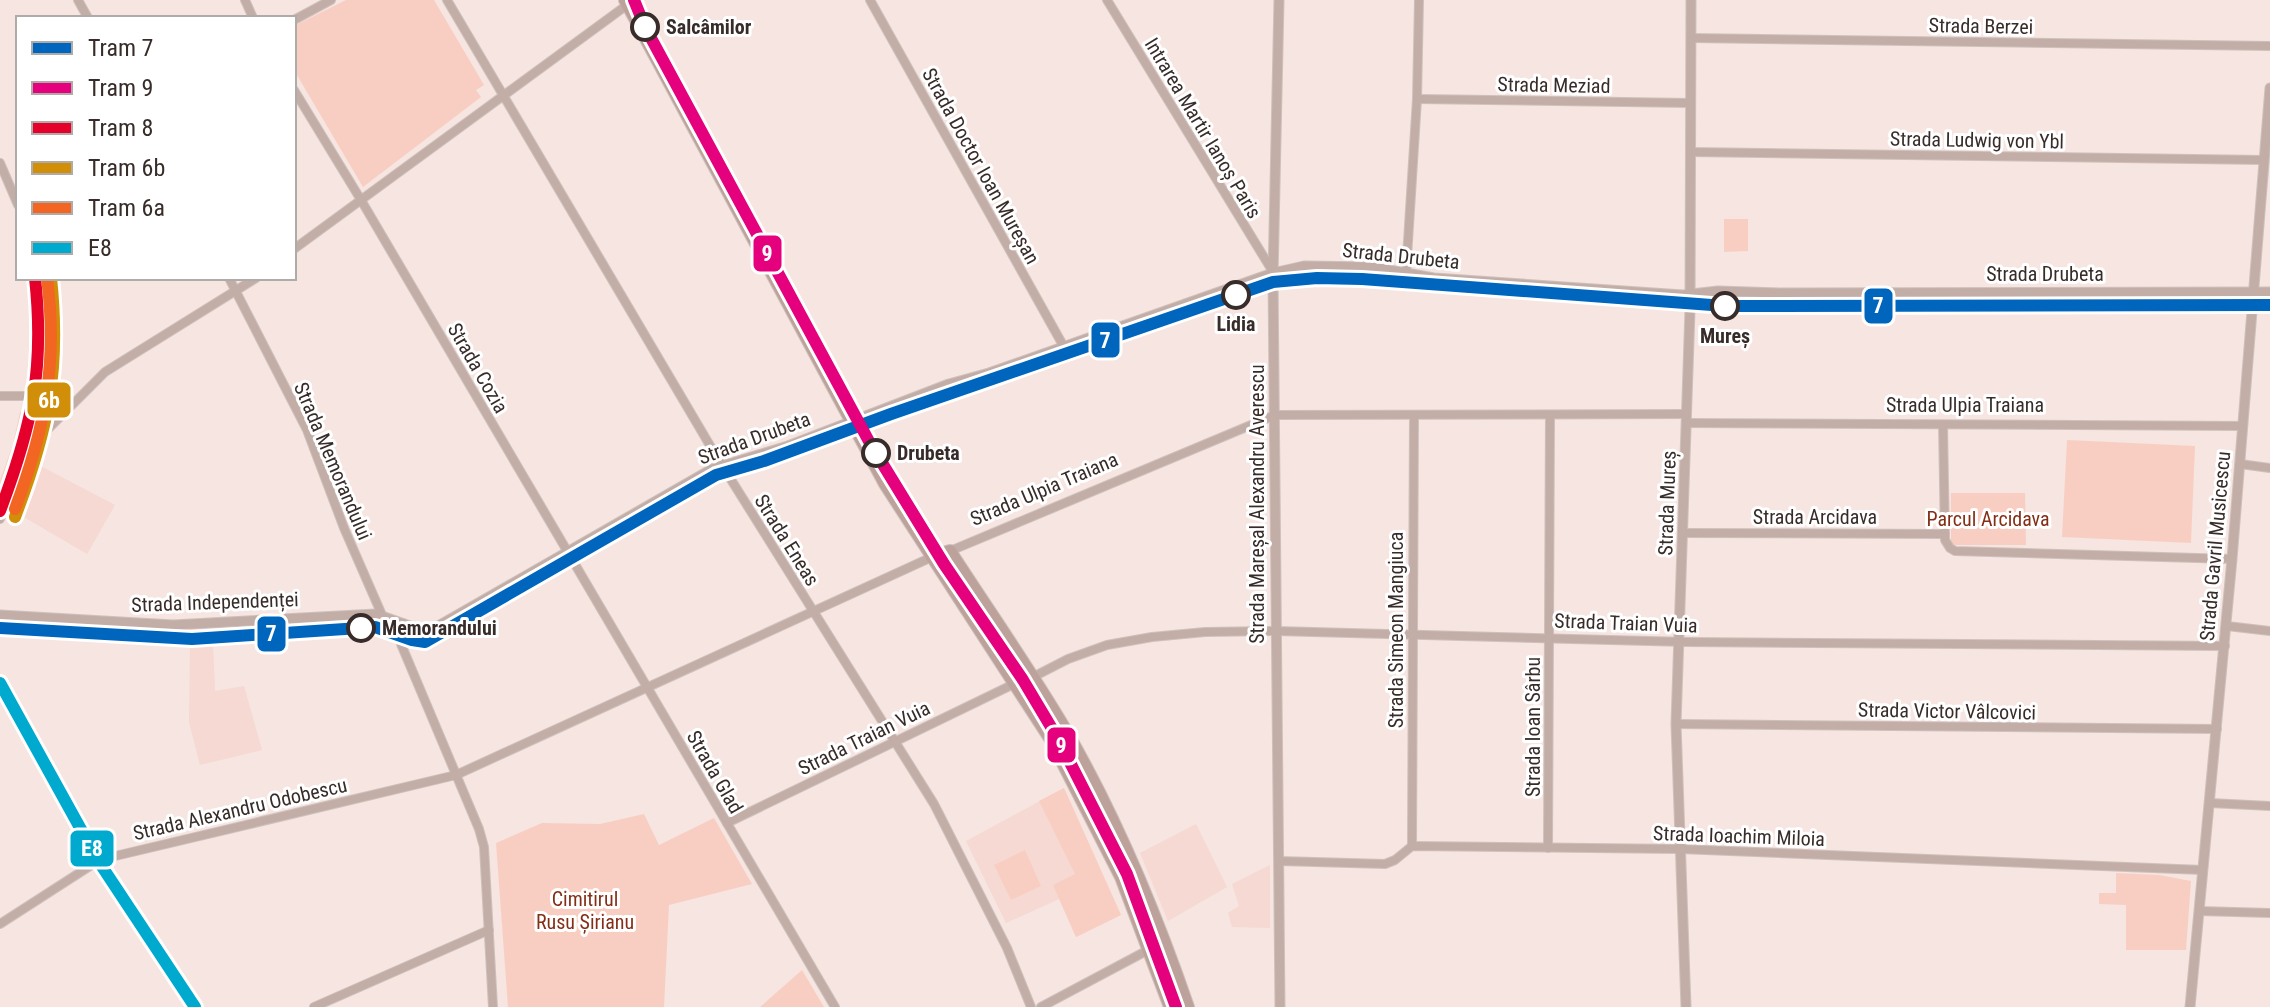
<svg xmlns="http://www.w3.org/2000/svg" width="2270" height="1007" font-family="'Roboto Condensed',sans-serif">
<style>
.built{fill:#f5d9d2}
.green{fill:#f9cec2}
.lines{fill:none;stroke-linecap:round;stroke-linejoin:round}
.minor-casing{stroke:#cec1bd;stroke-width:10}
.tertiary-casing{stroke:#cec1bd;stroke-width:11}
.primary-casing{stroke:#cec1bd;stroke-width:14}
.minor{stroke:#c3ada7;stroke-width:8}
.tertiary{stroke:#c3ada7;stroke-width:9}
.primary{stroke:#bca29a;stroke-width:12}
.tram{stroke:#b5a5a0;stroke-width:2}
.bus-1-casing{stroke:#fff;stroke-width:18}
.bus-1{stroke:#00a9ce;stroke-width:12}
.tram-1-casing{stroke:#fff;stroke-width:18}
.tram-2-casing{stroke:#fff;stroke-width:18}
.tram-3-casing{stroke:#fff;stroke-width:18}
.tram-4-casing{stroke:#fff;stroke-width:18}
.tram-5-casing{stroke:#fff;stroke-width:18}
.tram-1{stroke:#0065bd;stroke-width:12}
.tram-2{stroke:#e5007d;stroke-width:12}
.tram-3{stroke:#e4002b;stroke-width:12}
.tram-4{stroke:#d18e08;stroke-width:12}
.tram-5{stroke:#f26522;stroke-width:12}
.stop-dot{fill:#fff;stroke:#372c29;stroke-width:4}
.labels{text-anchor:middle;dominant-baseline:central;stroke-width:6;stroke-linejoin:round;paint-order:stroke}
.street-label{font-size:20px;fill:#372c29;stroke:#fff}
.stop-label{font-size:20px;font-weight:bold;fill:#372c29;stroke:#fff;text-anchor:start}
.park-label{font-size:20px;fill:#842e16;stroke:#fff}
.line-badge{stroke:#fff;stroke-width:3}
.badge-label{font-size:22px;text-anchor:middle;font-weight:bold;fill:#fff}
</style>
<rect width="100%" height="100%" fill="#f6e5e0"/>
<g class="built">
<polygon points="25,458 115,505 87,554 5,506"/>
<polygon points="213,645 215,691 244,686 262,750 200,765 189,722 190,647"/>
<polygon points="1064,788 1121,915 1076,937 1059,899 1006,923 966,841"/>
<polygon points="1196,824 1227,887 1168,921 1140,853"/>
<polygon points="1270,865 1270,928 1232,927 1228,913 1239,906 1232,884"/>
</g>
<g class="green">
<polygon points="346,0 434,0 484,85 476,90 481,97 363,187 294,70 294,26"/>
<polygon points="1724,219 1748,219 1748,251 1724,252"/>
<polygon points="20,412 25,413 22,424 0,491 0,481 13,444"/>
<polygon points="2067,440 2195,446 2191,543 2062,537"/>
<polygon points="1951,493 2025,493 2026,545 1951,545"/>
<polygon points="1064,788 1121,915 1076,937 1053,885 1075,874 1039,801"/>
<polygon points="644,814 659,845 714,818 752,884 669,905 664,1007 508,1007 496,843 542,823 600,824"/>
<polygon points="1025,850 1041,886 1011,900 994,865"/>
<polygon points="2116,873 2159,875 2191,881 2186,950 2126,950 2126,905 2099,904 2099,893 2116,893"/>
<polygon points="802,970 824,1007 760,1007"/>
</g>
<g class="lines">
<defs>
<g id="minor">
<polyline points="78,0 88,18"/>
<polyline points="245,0 253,18"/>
<polyline points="447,0 715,454 934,804 1007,948 1031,1007"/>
<polyline points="870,0 1064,347"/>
<polyline points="1107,0 1273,272"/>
<polyline points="294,20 331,0"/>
<polyline points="1691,38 2270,46"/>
<polyline points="294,90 361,200 835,1007"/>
<polyline points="1417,99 1690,103"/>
<polyline points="1690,152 2264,160"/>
<polyline points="0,163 18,205"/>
<polyline points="294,249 627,5"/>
<polyline points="1406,273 1417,99 1419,0"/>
<polyline points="229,278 307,430 344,528 382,615"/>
<polyline points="0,396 36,396 71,403"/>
<polyline points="1687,423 2243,426"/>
<polyline points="1943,425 1945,540 1950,548 1955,551 2232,559"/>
<polyline points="22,462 30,448 47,430 105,372 256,278"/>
<polyline points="2240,464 2270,468"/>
<path d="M0,519C34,432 51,373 38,278"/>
<polyline points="1684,533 1945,534"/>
<polyline points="950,551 1275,415 1687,414"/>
<polyline points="403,623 400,629 401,644 479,829 484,847 493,1007"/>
<polyline points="2227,626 2270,631"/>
<polyline points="1033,677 1068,659 1107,645 1152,637 1205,632 1276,631 1687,642 2225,646"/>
<polyline points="1676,724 2217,729"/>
<polyline points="2210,803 2270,806"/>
<polyline points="727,823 1016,683"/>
<polyline points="1412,846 1414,415"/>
<polyline points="1548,848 1550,415"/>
<polyline points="1279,861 1385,864 1395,860 1412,846 1680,849 2203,870"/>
<polyline points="2199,911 2270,913"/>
<polyline points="0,924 90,866 111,857 456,775 932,557"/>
<polyline points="314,1007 489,930"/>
<polyline points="1041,1007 1150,949"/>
</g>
<g id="tertiary">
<polyline points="1279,0 1273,277 1280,1007"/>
<polyline points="0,615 173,625 376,614 418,629 433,629 712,469 788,446 949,384 989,373 1273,273 1304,266 1372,267 1434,278 1683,295 1718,291 1781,293 2270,292"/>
<polyline points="0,683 99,862 195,1007"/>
<polyline points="1686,1007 1676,724 1690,310 1691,0"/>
<polyline points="2190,1007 2232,559 2270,88"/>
</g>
<g id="primary">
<polyline points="625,0 885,484 1051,740 1121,877 1170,1007"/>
<path d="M932,557L950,551C988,610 1029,668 1065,729C1116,817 1155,911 1188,1007"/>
</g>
</defs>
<use href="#minor" class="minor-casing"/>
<use href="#tertiary" class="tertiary-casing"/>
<use href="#primary" class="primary-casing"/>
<use href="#minor" class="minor"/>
<use href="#tertiary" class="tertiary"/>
<use href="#primary" class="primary"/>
<g class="tram">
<path d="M850,407C859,419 870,421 884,417"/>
<polyline points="841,428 858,428 876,442"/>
</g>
<defs>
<polyline id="bus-1" points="0,683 99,862 195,1007"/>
</defs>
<use href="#bus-1" class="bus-1-casing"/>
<use href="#bus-1" class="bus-1"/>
<defs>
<polyline id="tram-1" points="0,628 192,639 375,627 412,640 425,642 716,475 764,461 891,414 1273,282 1317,278 1362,279 1725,306 2270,305"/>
<polyline id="tram-2" points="634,0 645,27 871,445 944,564 1023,680 1057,737 1127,874 1176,1007"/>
<path id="tram-3" d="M0,511C32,426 45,369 35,278"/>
<path id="tram-4" d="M15,517C48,431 61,370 51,278"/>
<path id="tram-5" d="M15,509C45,429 58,363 47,278"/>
</defs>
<use href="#tram-1" class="tram-1-casing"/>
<use href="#tram-2" class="tram-2-casing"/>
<use href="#tram-3" class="tram-3-casing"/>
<use href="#tram-4" class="tram-4-casing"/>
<use href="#tram-5" class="tram-5-casing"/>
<use href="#tram-1" class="tram-1"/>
<use href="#tram-2" class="tram-2"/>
<use href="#tram-3" class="tram-3"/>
<use href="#tram-4" class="tram-4"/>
<use href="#tram-5" class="tram-5"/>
</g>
<g class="stop-dot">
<circle cx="645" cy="27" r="13"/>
<circle cx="1236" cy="295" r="13"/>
<circle cx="1725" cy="306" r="13"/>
<circle cx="876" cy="453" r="13"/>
<circle cx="361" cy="628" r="13"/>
</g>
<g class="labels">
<g class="street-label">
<text transform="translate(1981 26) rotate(1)">Strada Berzei</text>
<text transform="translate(1554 85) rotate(1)">Strada Meziad</text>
<text transform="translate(1203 128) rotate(59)">Intrarea Martir Ianoș Paris</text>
<text transform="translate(1977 140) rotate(1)">Strada Ludwig von Ybl</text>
<text transform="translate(981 166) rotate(61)">Strada Doctor Ioan Mureșan</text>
<text transform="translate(1401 256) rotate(6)">Strada Drubeta</text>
<text x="2045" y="274">Strada Drubeta</text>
<text transform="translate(478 368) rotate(60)">Strada Cozia</text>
<text x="1965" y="405">Strada Ulpia Traiana</text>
<text transform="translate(754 438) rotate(-20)">Strada Drubeta</text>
<text transform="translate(333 461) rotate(67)">Strada Memorandului</text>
<text transform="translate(1044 489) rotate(-23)">Strada Ulpia Traiana</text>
<text transform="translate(1667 503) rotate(-88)">Strada Mureș</text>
<text transform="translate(1257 504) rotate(-90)">Strada Mareșal Alexandru Averescu</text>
<text x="1815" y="517">Strada Arcidava</text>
<text transform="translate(787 540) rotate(58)">Strada Eneas</text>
<text transform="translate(2215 546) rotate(-85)">Strada Gavril Musicescu</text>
<text transform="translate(215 602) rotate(-2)">Strada Independenței</text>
<text transform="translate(1626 623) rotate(2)">Strada Traian Vuia</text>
<text transform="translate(1396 630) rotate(-90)">Strada Simeon Mangiuca</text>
<text transform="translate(1947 711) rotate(1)">Strada Victor Vâlcovici</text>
<text transform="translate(1533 727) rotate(-90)">Strada Ioan Sârbu</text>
<text transform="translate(864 738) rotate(-26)">Strada Traian Vuia</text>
<text transform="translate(715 772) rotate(60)">Strada Glad</text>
<text transform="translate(240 809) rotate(-13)">Strada Alexandru Odobescu</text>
<text transform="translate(1739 836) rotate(2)">Strada Ioachim Miloia</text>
</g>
<g class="stop-label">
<text x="666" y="27">Salcâmilor</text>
<text x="1236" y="324" text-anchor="middle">Lidia</text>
<text x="1725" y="336" text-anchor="middle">Mureș</text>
<text x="897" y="453">Drubeta</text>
<text x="382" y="628">Memorandului</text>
</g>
<g class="park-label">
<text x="1988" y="519">Parcul Arcidava</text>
<text x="585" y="899">Cimitirul<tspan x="585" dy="23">Rusu Șirianu</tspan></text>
</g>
</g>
<g class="line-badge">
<rect x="752" y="234" width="31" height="39" rx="8" fill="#e5007d"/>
<rect x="1863" y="287" width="31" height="38" rx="8" fill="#0065bd"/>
<rect x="1090" y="321" width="31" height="38" rx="8" fill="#0065bd"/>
<rect x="26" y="381" width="46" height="38" rx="8" fill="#d18e08"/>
<rect x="256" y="615" width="31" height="38" rx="8" fill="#0065bd"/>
<rect x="1046" y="726" width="31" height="38" rx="8" fill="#e5007d"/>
<rect x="69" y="829" width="46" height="39" rx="8" fill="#00a9ce"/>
</g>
<g class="badge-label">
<text x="767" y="261">9</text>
<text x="1878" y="313">7</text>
<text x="1105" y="348">7</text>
<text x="49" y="408">6b</text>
<text x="271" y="641">7</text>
<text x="1061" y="753">9</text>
<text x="92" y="856">E8</text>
</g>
<rect x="16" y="16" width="280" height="264" fill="#ffffff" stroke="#afaba9" stroke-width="2"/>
<rect x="32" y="42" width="40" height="12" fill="#0065bd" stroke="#afaba9" stroke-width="2"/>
<text x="88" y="56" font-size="24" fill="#372c29">Tram 7</text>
<rect x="32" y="82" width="40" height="12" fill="#e5007d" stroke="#afaba9" stroke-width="2"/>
<text x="88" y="96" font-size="24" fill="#372c29">Tram 9</text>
<rect x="32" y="122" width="40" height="12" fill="#e4002b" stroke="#afaba9" stroke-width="2"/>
<text x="88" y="136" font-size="24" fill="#372c29">Tram 8</text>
<rect x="32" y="162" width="40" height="12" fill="#d18e08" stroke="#afaba9" stroke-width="2"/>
<text x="88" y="176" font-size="24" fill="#372c29">Tram 6b</text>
<rect x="32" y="202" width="40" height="12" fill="#f26522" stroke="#afaba9" stroke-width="2"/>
<text x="88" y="216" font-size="24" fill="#372c29">Tram 6a</text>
<rect x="32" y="242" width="40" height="12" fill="#00a9ce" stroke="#afaba9" stroke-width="2"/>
<text x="88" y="256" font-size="24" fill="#372c29">E8</text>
</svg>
